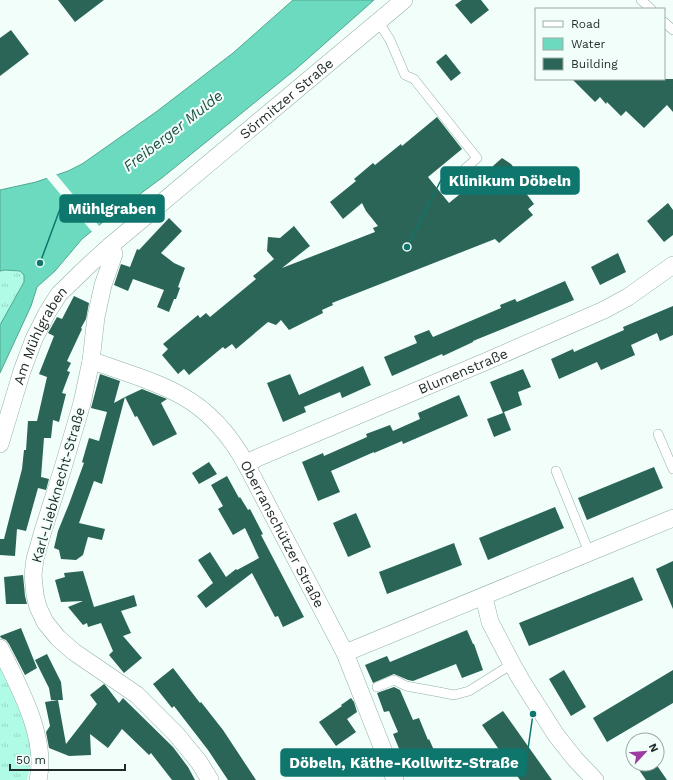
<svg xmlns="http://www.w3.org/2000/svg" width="673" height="780" font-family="'Work Sans',sans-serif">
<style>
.grass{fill:url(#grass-tufts)}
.water{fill:#6bdabf;stroke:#54a692}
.pier{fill:#f2fefa}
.building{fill:#2a6557}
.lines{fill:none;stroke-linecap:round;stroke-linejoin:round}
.service-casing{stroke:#91b0a7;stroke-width:10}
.minor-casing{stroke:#91b0a7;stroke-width:18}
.service{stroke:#fff;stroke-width:9}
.minor{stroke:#fff;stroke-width:17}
.labels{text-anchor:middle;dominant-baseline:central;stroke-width:4;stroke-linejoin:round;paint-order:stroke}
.street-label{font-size:14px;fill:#1f2b28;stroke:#f2fefa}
.water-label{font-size:15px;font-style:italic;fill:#235347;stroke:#f2fefa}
.leader{fill:none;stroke:#0f766e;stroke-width:1.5}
.callout-dot{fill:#0f766e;stroke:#f2fefa;stroke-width:1.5}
.callout{fill:#0f766e;stroke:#0f766e;stroke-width:1.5}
.callout-label{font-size:15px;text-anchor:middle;font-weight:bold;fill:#fff}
</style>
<defs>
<pattern id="grass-tufts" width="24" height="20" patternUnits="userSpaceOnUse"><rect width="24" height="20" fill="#b0fbe6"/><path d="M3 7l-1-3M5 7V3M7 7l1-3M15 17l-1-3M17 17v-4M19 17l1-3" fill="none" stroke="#97d7c5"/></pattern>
</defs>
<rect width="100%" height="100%" fill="#f2fefa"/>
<g class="grass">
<polygon points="5,270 20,271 24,275 24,282 0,326 0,271"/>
<polygon points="0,659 25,717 31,749 30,768 27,780 0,780"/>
</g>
<polygon class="water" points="293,0 374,0 296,69 163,177 113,214 82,239 55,271 37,287 31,306 0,373 0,325 24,282 24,275 20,271 5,270 0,271 0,190 36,182 68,171 82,164 156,112 233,53"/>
<polygon class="pier" points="55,173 100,227 93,233 46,177"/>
<g class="building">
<polygon points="58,0 104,0 75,22"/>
<polygon points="462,0 481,0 489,10 471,24 455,5"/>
<polygon points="11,30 29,54 0,76 0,38"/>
<polygon points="446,54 461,73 451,81 436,62"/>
<polygon points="572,79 673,79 673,112 667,105 644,128 626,111 621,116 607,102 606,104 600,97 595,102"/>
<polygon points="437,117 462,149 428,177 449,203 493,167 493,166 502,158 511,164 525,181 520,185 534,204 528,209 533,215 499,243 495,239 332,303 333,305 322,310 323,313 289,330 281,320 276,325 268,322 236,349 232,344 225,349 223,347 189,375 184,369 178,374 162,355 168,349 163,344 198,315 200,318 206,313 210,317 256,279 253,276 274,259 267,251 268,237 280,238 294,226 310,246 282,268 375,232 373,228 378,226 366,211 362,203 343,219 330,202 356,181 354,179 373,163 375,165 401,144 402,146"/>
<polygon points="668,203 673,210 673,235 664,242 647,221"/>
<polygon points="169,218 182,231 161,253 174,263 185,268 178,287 180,288 176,299 174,299 169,312 157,307 164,290 133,279 128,291 114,285 121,264 130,267 137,249 139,250"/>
<polygon points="618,253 626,272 600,285 591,267"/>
<polygon points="565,281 574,300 473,341 473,342 443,356 442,354 392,376 384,357 417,343 414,336 429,330 433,337 501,308 500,305 515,299 517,302"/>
<polygon points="74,296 89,303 86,319 81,328 82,329 67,361 71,363 67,371 70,372 62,393 66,394 59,422 53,420 51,438 44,438 41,477 49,479 46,490 38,488 26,531 17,529 15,556 0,555 0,539 4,539 22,469 24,450 26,450 28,421 37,421 47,377 39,374 54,336 48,333 57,317 62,319"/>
<polygon points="673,306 673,335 660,341 657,333 631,345 635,355 601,370 597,362 559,379 551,359 573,349 574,352 624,330 623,327"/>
<polygon points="363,366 371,385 342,398 340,392 304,407 306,412 283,422 267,383 290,374 299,395"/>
<polygon points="523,369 531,387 518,392 522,405 504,412 511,430 494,437 487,419 503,413 490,382"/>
<polygon points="100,374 120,381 114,403 125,397 102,484 94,481 79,523 105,529 102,540 88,537 83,555 76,560 61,559 59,550 54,548 58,531 69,504 84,463 82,462 89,438 99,441 107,412 91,408"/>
<polygon points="142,389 167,399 161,403 177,434 153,446 137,416 135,417 125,397"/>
<polygon points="459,395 468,416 403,444 402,441 374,453 374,452 331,471 340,492 318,501 302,462 323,453 324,456 367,437 366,434 390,425 393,431 420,419 418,413"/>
<polygon points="209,462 217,474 199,484 192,473"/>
<polygon points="654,467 663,488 587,520 578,498"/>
<polygon points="227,476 239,498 240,497 248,510 250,509 263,534 261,535 304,617 283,627 278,616 275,617 252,573 206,608 197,596 213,583 198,560 210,552 226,577 236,569 237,570 259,558 245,528 233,535 218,509 223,506 211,485"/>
<polygon points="555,507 564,528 488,560 479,538"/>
<polygon points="356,513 371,547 348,557 333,523"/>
<polygon points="454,543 462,565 387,594 379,572"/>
<polygon points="673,561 673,609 656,569"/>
<polygon points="83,571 94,607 134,595 137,606 121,611 131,633 123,636 142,658 124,673 109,655 113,651 101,623 88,627 87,623 83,625 68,607 83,601 61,602 55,580 65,577 64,573"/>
<polygon points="23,575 25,596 27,604 6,604 4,577"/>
<polygon points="633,577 643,600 529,646 519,623"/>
<polygon points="21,628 37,668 25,675 9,644 6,640 1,638 0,636"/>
<polygon points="467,630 473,644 474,644 483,670 462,678 456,664 413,681 408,680 394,674 373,683 365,665 387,656 390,662"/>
<polygon points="47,654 61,682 63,700 51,700 49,688 35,660"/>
<polygon points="173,668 200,703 201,702 223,730 256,780 228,780 208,750 174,706 172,708 153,684"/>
<polygon points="564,670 586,707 571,716 549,679"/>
<polygon points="673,670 673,703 607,742 593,718"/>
<polygon points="104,684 106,686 119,703 123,698 173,747 188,767 195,780 172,780 151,753 149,755 122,729 108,748 90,734 91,755 69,756 49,748 46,732 50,726 45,702 58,700 66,744 97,704 90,695"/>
<polygon points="394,687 400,690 413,720 419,718 428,740 429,739 437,757 412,767 410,761 405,763 393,734 398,732 389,711 384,712 377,693"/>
<polygon points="351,698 354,702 357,712 347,719 356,732 336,746 319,722 342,706 341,705"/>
<polygon points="503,711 513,725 552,780 520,780 482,725"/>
<polygon points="635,764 656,764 667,780 646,780"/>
</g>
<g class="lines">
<defs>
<g id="service">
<polyline points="641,0 651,9"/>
<polyline points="378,21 390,40 405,75 414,79 477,158 454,179"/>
<polyline points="664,22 673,30"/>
<polyline points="658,434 673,469"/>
<polyline points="556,471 589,552"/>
<polyline points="377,687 394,680 406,686 439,692 454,695 469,691 512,664"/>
</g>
<g id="minor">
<polyline points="110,246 114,254 103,285 96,317 91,361 82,403 62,471 43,531 35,559 33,575 35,595 38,607 45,622 58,638 74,652 137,695 176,734 199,762 210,780"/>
<path id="s1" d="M91,361L99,363C126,373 156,381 182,396C209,411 231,437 246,464L345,653L395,780"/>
<path id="s2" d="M0,444L22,371L34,339L47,313L59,294L90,264L110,246L404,0"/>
<path id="s3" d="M246,464L257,458L487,361L604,310L628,297L673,265"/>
<polyline points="484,597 490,622 512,664 521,680 556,735 575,759 595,780"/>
<path d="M0,648C18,685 48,738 38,780"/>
<path d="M345,653C455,608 564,563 673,518"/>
</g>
</defs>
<use href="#service" class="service-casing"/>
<use href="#minor" class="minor-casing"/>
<use href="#service" class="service"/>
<use href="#minor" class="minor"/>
</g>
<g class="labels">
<g class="street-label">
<text stroke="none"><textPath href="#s2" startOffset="462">Sörmitzer Straße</textPath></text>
<text stroke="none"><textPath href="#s2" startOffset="116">Am Mühlgraben</textPath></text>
<text stroke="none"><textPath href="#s3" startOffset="236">Blumenstraße</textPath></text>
<text transform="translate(58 485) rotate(-74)">Karl-Liebknecht-Straße</text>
<text stroke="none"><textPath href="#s1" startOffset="271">Oberranschützer Straße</textPath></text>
</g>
<g class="water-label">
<text transform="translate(173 131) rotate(-38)">Freiberger Mulde</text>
</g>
</g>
<path class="leader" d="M407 247L441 180M40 263L60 209M533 714L526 763"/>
<g class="callout-dot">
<circle cx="407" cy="247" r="4"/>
<circle cx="40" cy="263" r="4"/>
<circle cx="533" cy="714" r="4"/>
</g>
<g class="callout">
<rect x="441" y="167" width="138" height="27" rx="4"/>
<rect x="60" y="195" width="104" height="27" rx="4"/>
<rect x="281" y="749" width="245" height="27" rx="4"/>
</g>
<g class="callout-label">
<text x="510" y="186">Klinikum Döbeln</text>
<text x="112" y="214">Mühlgraben</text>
<text x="404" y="768">Döbeln, Käthe-Kollwitz-Straße</text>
</g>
<rect x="535" y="8" width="130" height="72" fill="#f2fefa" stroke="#9eaaa6"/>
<rect x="543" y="21" width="20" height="6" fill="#ffffff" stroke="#9eaaa6"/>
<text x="571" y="28" font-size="12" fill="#1f2b28">Road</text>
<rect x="543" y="38" width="20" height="12" fill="#6bdabf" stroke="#9eaaa6"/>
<text x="571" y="48" font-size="12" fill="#1f2b28">Water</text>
<rect x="543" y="58" width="20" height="12" fill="#2a6557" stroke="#9eaaa6"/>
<text x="571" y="68" font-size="12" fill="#1f2b28">Building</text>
<g transform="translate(645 752) rotate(64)"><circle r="19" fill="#f2fefa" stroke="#9eaaa6"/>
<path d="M0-3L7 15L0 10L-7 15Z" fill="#9c3ba2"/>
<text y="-6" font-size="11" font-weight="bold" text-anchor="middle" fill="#1f2b28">N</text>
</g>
<path d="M10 764v6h115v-6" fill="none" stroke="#1f2b28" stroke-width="2"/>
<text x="16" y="764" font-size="12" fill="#1f2b28" stroke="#f2fefa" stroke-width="3" paint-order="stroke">50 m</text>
</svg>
